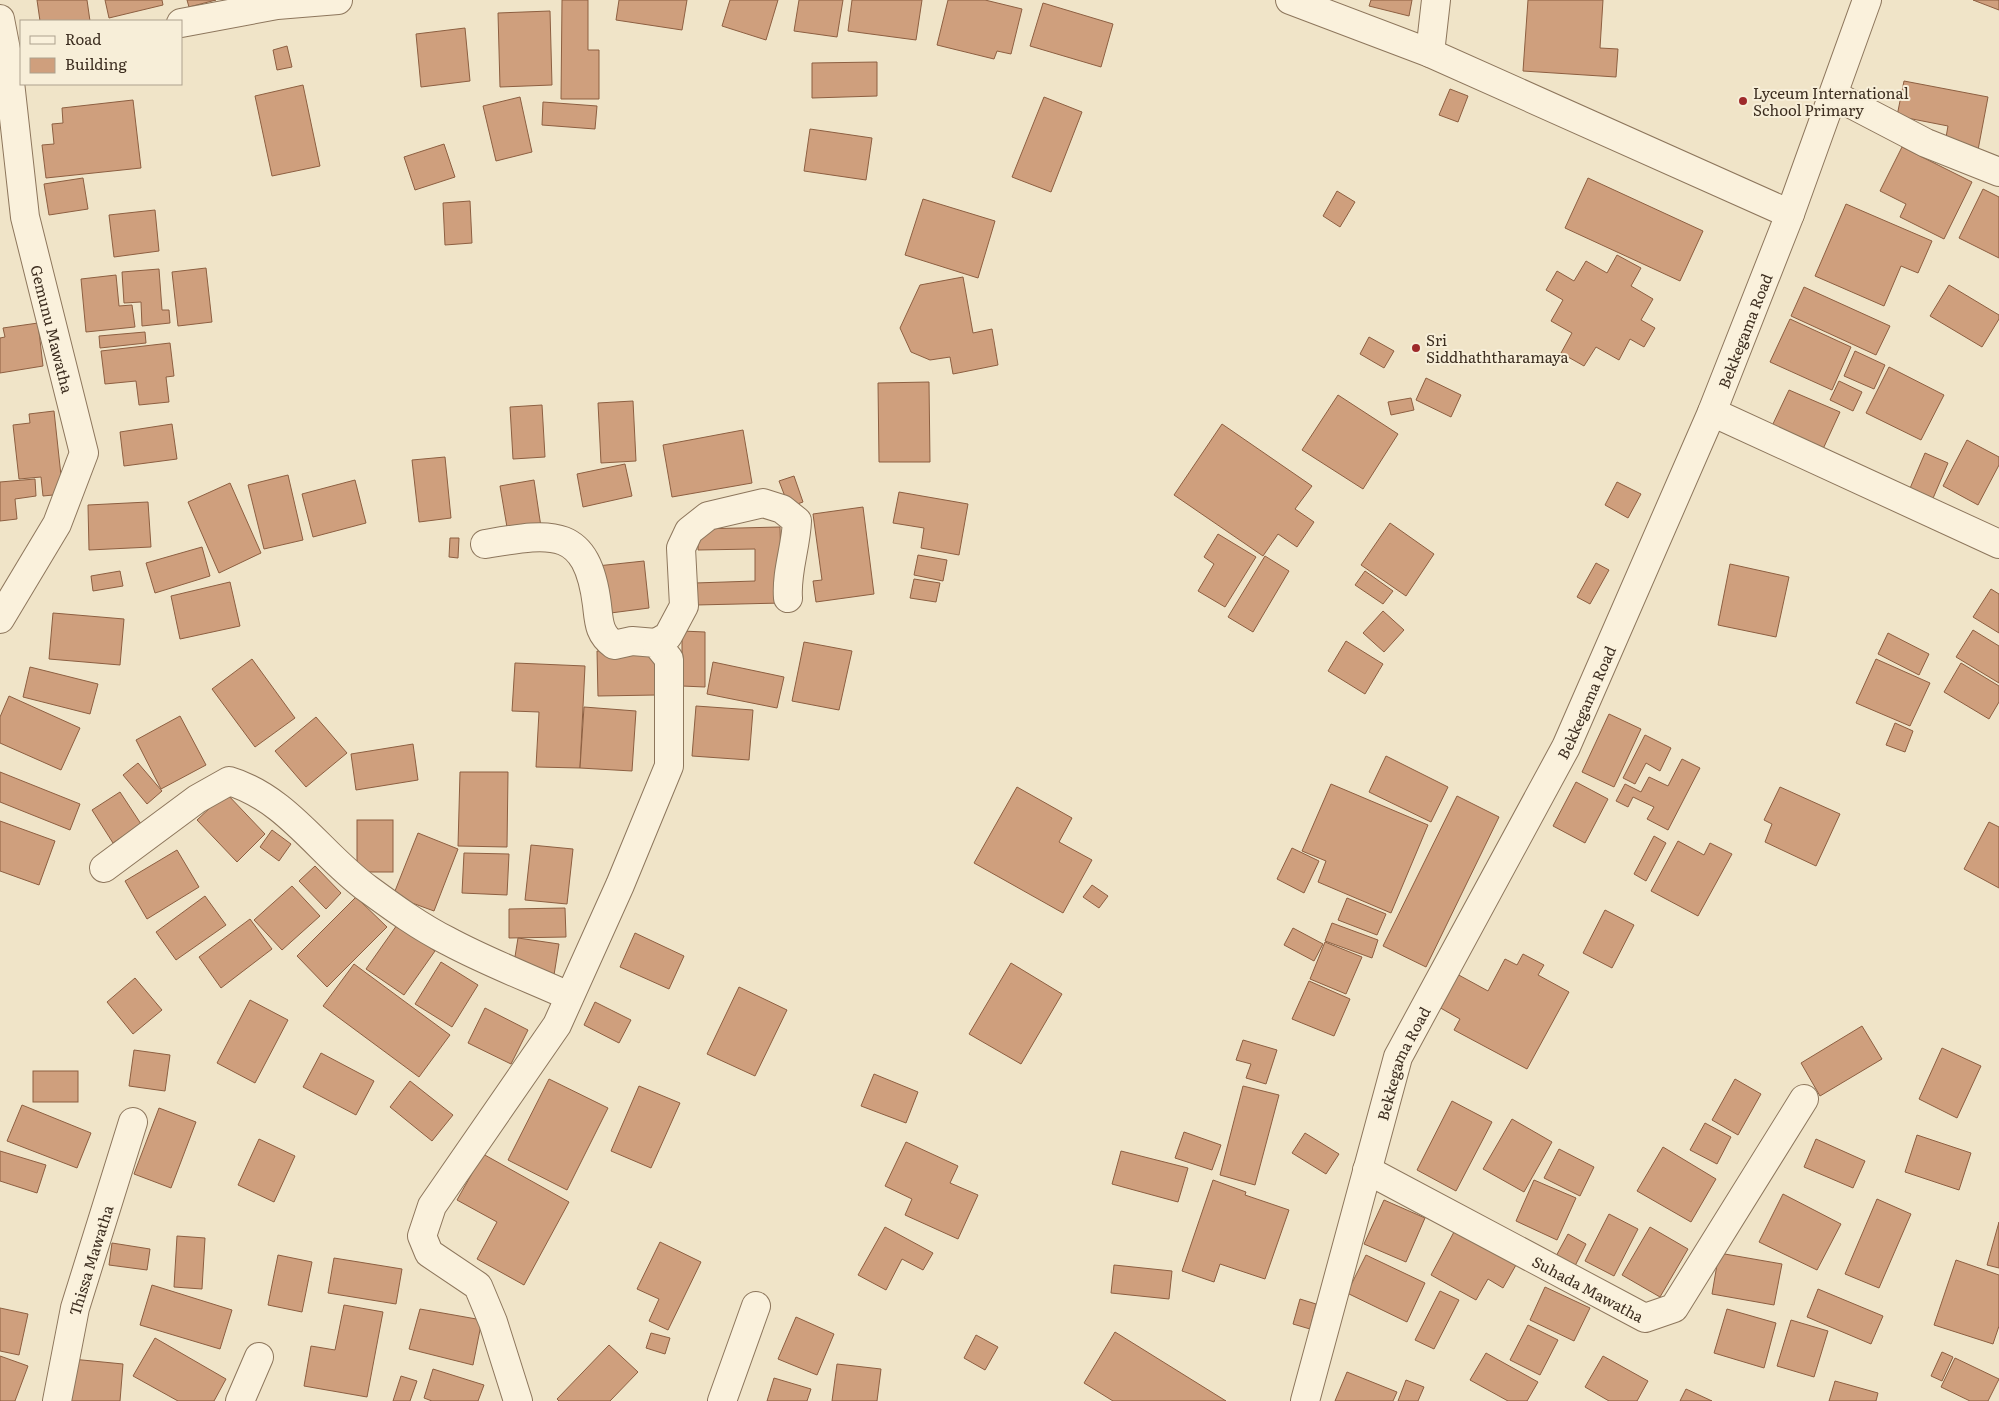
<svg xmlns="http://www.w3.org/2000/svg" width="1999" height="1401" font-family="Literata,serif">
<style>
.building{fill:#cf9f7d;stroke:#8d5f41}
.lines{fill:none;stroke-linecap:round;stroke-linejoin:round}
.minor-casing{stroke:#8d765c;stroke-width:30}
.minor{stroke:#faf1dc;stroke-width:28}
.poi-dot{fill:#9e2a2b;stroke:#f7eed8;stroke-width:2}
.labels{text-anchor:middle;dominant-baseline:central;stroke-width:4;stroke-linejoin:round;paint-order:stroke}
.poi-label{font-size:15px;fill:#3d2e20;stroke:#f7eed8;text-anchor:start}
.street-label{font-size:15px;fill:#3d2e20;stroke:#f7eed8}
</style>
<rect width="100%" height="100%" fill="#f0e4c8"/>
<g class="building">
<polygon points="37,0 87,0 90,21 40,21"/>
<polygon points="105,0 162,0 163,5 109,18"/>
<polygon points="187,0 216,0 189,7"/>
<polygon points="562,0 588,0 588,50 599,50 599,99 561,99"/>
<polygon points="619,0 687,0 682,30 616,20"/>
<polygon points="730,0 778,0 766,40 722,26"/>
<polygon points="799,0 843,0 837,37 794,31"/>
<polygon points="852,0 922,0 916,40 848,31"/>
<polygon points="948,0 985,0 1022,9 1011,54 997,51 994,59 937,45"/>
<polygon points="1371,0 1412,0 1409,16 1369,6"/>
<polygon points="1528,0 1603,0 1600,48 1618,49 1616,77 1523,71"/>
<polygon points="1973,0 1999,0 1999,10"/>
<polygon points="1043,3 1113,24 1101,67 1030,46"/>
<polygon points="550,11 552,85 500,87 498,13"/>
<polygon points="465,28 470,81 421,87 416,34"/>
<polygon points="287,46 292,67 277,70 273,50"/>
<polygon points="877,62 877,96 812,98 812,63"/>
<polygon points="1904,81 1988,97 1978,150 1945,143 1948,126 1897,116"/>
<polygon points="303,85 320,166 272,176 255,96"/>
<polygon points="1450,89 1468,96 1458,122 1439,115"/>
<polygon points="520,97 532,152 496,161 483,106"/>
<polygon points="1044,97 1082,112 1051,192 1012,177"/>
<polygon points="133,100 141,168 46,178 42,145 54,144 52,124 63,123 62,108"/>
<polygon points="543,102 597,106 595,129 542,125"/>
<polygon points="810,129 872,138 866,180 804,171"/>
<polygon points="444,144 455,177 415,190 404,157"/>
<polygon points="1902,147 1972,182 1944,239 1900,217 1906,204 1880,191"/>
<polygon points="83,178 88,209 49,215 44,184"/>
<polygon points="1588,178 1703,231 1680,281 1565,228"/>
<polygon points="1983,189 1999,197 1999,258 1959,238"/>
<polygon points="1337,191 1355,202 1340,227 1323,216"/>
<polygon points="923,199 995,221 978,278 905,255"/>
<polygon points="470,201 472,243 445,245 443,203"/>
<polygon points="1846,204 1932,241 1918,273 1901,266 1884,306 1815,276"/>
<polygon points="155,210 159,251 114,257 109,215"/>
<polygon points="1617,255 1641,268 1631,286 1653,299 1641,320 1655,328 1644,347 1630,339 1619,360 1596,347 1584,366 1561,353 1572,333 1551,321 1563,300 1546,290 1557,271 1574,281 1586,261 1607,273"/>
<polygon points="206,268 212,322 178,326 172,272"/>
<polygon points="159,269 162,310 169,310 170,323 142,326 141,302 124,303 122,272"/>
<polygon points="116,275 119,306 132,305 135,327 86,332 81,279"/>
<polygon points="963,277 973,333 992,329 998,365 953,374 950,357 930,360 911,352 900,328 920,285"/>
<polygon points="1949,285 1999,315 1999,319 1982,347 1930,316"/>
<polygon points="1804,287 1890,326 1876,355 1791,316"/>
<polygon points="1790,319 1851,347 1832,390 1770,362"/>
<polygon points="38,323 43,366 0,373 0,338 5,337 3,328"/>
<polygon points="145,332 146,343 100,348 99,336"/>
<polygon points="1369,337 1394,351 1384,368 1360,354"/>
<polygon points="170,343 174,376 166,377 169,402 139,405 136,381 105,384 101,351"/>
<polygon points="1855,351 1885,365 1874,389 1844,376"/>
<polygon points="1889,367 1944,395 1921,440 1866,413"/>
<polygon points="1426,378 1461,395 1451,417 1416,400"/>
<polygon points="1839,381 1862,392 1853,411 1830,400"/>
<polygon points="929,382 930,462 879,462 878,383"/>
<polygon points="1789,390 1840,412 1823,449 1772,426"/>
<polygon points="1338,395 1398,434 1363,489 1302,450"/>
<polygon points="1411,398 1414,410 1391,415 1388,402"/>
<polygon points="633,401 636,461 601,463 598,403"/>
<polygon points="542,405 545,457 513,459 510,407"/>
<polygon points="54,411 63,494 43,496 41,477 19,479 13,425 30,423 29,414"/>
<polygon points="172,424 177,459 124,466 120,432"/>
<polygon points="1222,424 1312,486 1295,509 1314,522 1297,547 1278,534 1263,556 1174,495"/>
<polygon points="743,430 752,483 672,497 663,445"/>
<polygon points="1967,440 1999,457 1999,465 1978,505 1943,486"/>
<polygon points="1925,453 1948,463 1931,503 1908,493"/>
<polygon points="445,457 451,518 419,522 412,460"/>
<polygon points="625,464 632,496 583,507 577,474"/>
<polygon points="288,475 303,540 264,549 248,485"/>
<polygon points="794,476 803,502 789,507 779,481"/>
<polygon points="35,479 36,496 15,499 17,519 0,521 0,482"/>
<polygon points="355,480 366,523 313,537 302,494"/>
<polygon points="534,480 541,527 508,533 500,486"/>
<polygon points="1617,482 1641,494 1628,518 1605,505"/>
<polygon points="230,483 261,553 219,573 188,502"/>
<polygon points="899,492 968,504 959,555 921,548 924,528 893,523"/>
<polygon points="148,502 151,547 89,550 88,505"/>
<polygon points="863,507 874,594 816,602 813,581 822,580 813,514"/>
<polygon points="1390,523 1434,554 1406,596 1361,565"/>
<polygon points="780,527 782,603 696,605 695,583 755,581 755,549 698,550 698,529"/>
<polygon points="1218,534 1256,557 1225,607 1198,591 1214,564 1204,557"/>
<polygon points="450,538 459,538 458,558 449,557"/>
<polygon points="202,547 210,576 155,593 146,563"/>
<polygon points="918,555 947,560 943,581 914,575"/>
<polygon points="1265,556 1289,571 1253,632 1228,617"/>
<polygon points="644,561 649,608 603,614 597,566"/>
<polygon points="1596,563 1609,570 1590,604 1577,597"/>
<polygon points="1730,564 1789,577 1776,637 1718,625"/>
<polygon points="120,571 123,586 93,591 91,576"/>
<polygon points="1365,571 1393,591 1383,604 1355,585"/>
<polygon points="914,579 940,583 936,602 910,598"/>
<polygon points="230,582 240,626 180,639 171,596"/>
<polygon points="1991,589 1999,594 1999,633 1973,617"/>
<polygon points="1383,611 1404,630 1384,652 1363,633"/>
<polygon points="53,613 124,619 120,665 49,659"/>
<polygon points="1973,630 1999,646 1999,683 1956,657"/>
<polygon points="682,631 705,632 705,687 682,686"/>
<polygon points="1888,633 1929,654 1919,675 1878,654"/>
<polygon points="1346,641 1383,664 1365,694 1328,671"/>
<polygon points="804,642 852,651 839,710 792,701"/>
<polygon points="655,650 656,695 598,696 597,651"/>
<polygon points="252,659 295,718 255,747 212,689"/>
<polygon points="1876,659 1930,683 1910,726 1856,703"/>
<polygon points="713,662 784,677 777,708 707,694"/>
<polygon points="515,663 585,666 580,768 536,767 539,712 512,711"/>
<polygon points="1961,663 1999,686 1999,702 1989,719 1944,692"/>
<polygon points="30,667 98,684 90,714 23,697"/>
<polygon points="9,696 80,728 61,770 0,743 0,717"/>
<polygon points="696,706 753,710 749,760 692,756"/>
<polygon points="584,707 636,711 632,771 580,768"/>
<polygon points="1609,714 1641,729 1614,787 1582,772"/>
<polygon points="180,716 206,765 161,789 136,740"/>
<polygon points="316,717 347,753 306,787 275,751"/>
<polygon points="1895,723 1913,731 1905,752 1886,745"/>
<polygon points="1645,735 1671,748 1660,771 1646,763 1635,784 1623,778"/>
<polygon points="413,744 418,780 356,790 351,754"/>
<polygon points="1386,756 1448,787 1431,822 1369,792"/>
<polygon points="1682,759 1700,768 1668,830 1647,819 1654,807 1633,797 1628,807 1616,801 1625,784 1641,792 1649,777 1668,786"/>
<polygon points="138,763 162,791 147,804 123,775"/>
<polygon points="0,772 80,804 70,830 0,802"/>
<polygon points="460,772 508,772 507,847 458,846"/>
<polygon points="1576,782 1608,799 1585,843 1553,826"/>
<polygon points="1331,784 1428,825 1391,913 1318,882 1326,861 1302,851"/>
<polygon points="1017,787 1072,818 1059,842 1092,860 1063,913 974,863"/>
<polygon points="1780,787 1840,814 1816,866 1765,842 1772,824 1764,820"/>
<polygon points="120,792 141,824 113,843 92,810"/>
<polygon points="226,793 265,834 237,862 197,820"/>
<polygon points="1457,796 1499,817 1426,967 1383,946"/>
<rect x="357" y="820" width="36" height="52"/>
<polygon points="0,821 55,841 39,885 0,871"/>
<polygon points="1989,822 1999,827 1999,888 1964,869"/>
<polygon points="272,830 291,844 279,861 260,847"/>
<polygon points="418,833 458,849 434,911 393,896"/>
<polygon points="1654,836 1666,843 1646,881 1634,874"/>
<polygon points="1678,841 1704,855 1710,843 1732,854 1698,916 1651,891"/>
<polygon points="531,845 573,849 567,904 525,900"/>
<polygon points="1292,848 1319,861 1304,893 1277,879"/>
<polygon points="177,850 199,887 147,919 125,881"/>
<polygon points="464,853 509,854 507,895 462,893"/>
<polygon points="315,866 341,893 326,909 299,881"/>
<polygon points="1092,885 1108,896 1099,908 1083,897"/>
<polygon points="292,886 320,916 282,950 254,920"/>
<polygon points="205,896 226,925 176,960 156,932"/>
<polygon points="356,897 387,927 327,987 297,956"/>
<polygon points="1347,898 1386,914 1377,935 1338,920"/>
<polygon points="565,908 566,937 509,938 509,909"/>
<polygon points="1605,910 1634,925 1612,968 1583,953"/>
<polygon points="250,919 272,949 221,988 199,957"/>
<polygon points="1332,923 1378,940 1372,958 1325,941"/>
<polygon points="397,925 435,951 404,995 366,969"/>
<polygon points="1293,928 1323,944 1314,961 1284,945"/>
<polygon points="635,933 684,956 669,989 620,967"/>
<polygon points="518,938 559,944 554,975 513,969"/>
<polygon points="1325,942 1362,957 1346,994 1310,979"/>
<polygon points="1523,954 1544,965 1538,975 1569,992 1527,1069 1454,1030 1460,1019 1437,1006 1455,973 1488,991 1505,959 1517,965"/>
<polygon points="441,962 478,985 452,1027 415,1004"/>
<polygon points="1011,963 1062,994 1021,1064 969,1034"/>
<polygon points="354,964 450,1035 419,1077 323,1006"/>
<polygon points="135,978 162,1010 133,1034 107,1002"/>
<polygon points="1309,981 1350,999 1334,1036 1292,1019"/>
<polygon points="739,987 787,1010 755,1076 707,1054"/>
<polygon points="250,1000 288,1020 255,1083 217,1063"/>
<polygon points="595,1002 631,1020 619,1043 584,1025"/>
<polygon points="485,1008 528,1030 511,1064 468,1043"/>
<polygon points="1862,1026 1882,1059 1820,1096 1801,1063"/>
<polygon points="1243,1040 1277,1050 1266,1084 1246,1078 1251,1064 1236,1060"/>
<polygon points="1942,1048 1981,1066 1957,1118 1919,1099"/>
<polygon points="134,1050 170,1055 165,1091 129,1086"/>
<polygon points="321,1053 374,1081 356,1115 303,1087"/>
<rect x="33" y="1071" width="45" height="31"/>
<polygon points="874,1074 918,1092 906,1123 861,1106"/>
<polygon points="549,1079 608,1108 567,1190 508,1160"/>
<polygon points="1735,1079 1761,1094 1738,1135 1712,1120"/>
<polygon points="410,1081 453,1115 432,1141 390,1107"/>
<polygon points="639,1086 680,1103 651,1168 611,1151"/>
<polygon points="1243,1086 1279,1095 1255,1185 1220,1175"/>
<polygon points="1452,1101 1492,1122 1456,1191 1417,1170"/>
<polygon points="22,1105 91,1133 77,1168 7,1141"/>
<polygon points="159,1108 196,1122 171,1188 134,1174"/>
<polygon points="1512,1119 1552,1142 1524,1192 1483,1169"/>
<polygon points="1705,1123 1731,1137 1717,1164 1690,1150"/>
<polygon points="1184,1132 1221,1145 1212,1170 1175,1158"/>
<polygon points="1305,1133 1339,1154 1326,1174 1292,1153"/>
<polygon points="1917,1135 1971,1153 1959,1190 1905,1172"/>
<polygon points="259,1139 295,1156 274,1202 238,1185"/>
<polygon points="1816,1139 1865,1161 1853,1188 1804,1167"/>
<polygon points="906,1142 958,1166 950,1183 978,1195 958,1239 905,1215 912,1199 885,1186"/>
<polygon points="1663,1147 1716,1179 1691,1222 1637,1191"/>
<polygon points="1559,1149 1594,1167 1580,1196 1544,1178"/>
<polygon points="0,1151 46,1165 37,1193 0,1181"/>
<polygon points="1121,1151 1188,1168 1178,1202 1112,1184"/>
<polygon points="483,1154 569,1202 524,1285 477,1259 497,1222 457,1200"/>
<polygon points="1213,1180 1246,1192 1245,1195 1289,1210 1265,1279 1220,1264 1214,1282 1182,1271"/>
<polygon points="1534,1180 1576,1198 1557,1240 1516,1221"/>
<polygon points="1783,1194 1841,1224 1817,1270 1759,1242"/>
<polygon points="1877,1199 1911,1214 1879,1288 1845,1274"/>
<polygon points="1384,1200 1425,1218 1406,1262 1364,1244"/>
<polygon points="1609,1214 1638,1229 1614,1276 1585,1261"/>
<polygon points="1999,1222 1999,1268 1987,1265"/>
<polygon points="885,1227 933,1253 923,1270 902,1259 886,1290 858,1275"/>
<polygon points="1650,1227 1688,1249 1660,1297 1622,1275"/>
<polygon points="1454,1232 1516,1265 1503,1288 1488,1279 1476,1300 1431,1275"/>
<polygon points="1568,1234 1586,1244 1574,1268 1555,1258"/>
<polygon points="177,1236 205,1238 202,1289 174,1287"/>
<polygon points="660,1242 701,1262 668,1330 649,1321 659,1299 637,1289"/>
<polygon points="112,1243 150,1249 147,1270 109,1265"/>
<polygon points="1719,1253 1782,1264 1774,1305 1712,1294"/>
<polygon points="278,1255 312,1262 302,1312 268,1305"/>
<polygon points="1366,1255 1425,1283 1407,1322 1347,1293"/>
<polygon points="334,1258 402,1269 396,1304 328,1293"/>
<polygon points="1956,1260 1999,1275 1999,1326 1993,1344 1934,1325"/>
<polygon points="1114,1265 1172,1271 1169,1299 1111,1293"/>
<polygon points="152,1285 232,1310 220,1349 140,1325"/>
<polygon points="1545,1287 1590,1308 1574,1341 1530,1320"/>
<polygon points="1818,1289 1883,1316 1871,1344 1807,1317"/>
<polygon points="1440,1291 1459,1300 1434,1349 1415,1340"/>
<polygon points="1300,1299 1316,1304 1310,1329 1293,1324"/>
<polygon points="344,1305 383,1312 367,1397 304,1386 311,1346 335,1350"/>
<polygon points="0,1308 28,1314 19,1355 0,1351"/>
<polygon points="420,1309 482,1320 473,1365 409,1349"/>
<polygon points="1727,1309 1776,1323 1764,1368 1714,1353"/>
<polygon points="796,1317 834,1334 817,1375 778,1359"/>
<polygon points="1791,1320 1828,1331 1814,1377 1777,1366"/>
<polygon points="1528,1325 1558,1340 1540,1375 1510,1360"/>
<polygon points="1115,1332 1226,1401 1113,1401 1084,1383"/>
<polygon points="651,1333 670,1338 665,1354 646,1348"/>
<polygon points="976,1335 998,1347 985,1370 964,1358"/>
<polygon points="155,1338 226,1379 214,1401 178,1401 133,1376"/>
<polygon points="609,1345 638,1372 610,1401 559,1401 557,1399"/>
<polygon points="1942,1352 1953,1357 1942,1381 1931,1376"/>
<polygon points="1486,1353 1538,1382 1527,1401 1508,1401 1470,1380"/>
<polygon points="0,1356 28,1366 15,1401 0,1401"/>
<polygon points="1603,1356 1648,1381 1637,1401 1609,1401 1585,1387"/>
<polygon points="1955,1358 1999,1379 1988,1401 1970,1401 1941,1387"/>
<polygon points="72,1359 123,1364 120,1401 68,1401"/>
<polygon points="837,1364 881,1369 877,1401 832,1401"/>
<polygon points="433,1369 484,1385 478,1401 432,1401 424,1398"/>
<polygon points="1347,1372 1397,1392 1393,1401 1335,1401"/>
<polygon points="401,1376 417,1381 410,1401 393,1401"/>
<polygon points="774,1378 811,1389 807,1401 767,1401"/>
<polygon points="1406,1380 1424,1387 1418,1401 1398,1401"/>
<polygon points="1835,1381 1878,1393 1876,1401 1829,1401"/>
<polygon points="1686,1389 1712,1401 1680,1401"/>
</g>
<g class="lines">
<defs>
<g id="minor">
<polyline points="1290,0 1430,53 1790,214"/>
<path id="s1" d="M0,19L7,55L25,217L84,453L57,524L0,619"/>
<polyline points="181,23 277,5 338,0"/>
<polyline points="1430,53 1436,0"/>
<polyline points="1834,95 1926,143 1999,172"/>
<polyline points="1712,412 1999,544"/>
<path d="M485,544C551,533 587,525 597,605C599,623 599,634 614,645L632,641L656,643L669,659V766L620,885L557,1025L432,1206L422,1236L429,1253L478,1286L493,1322L518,1401"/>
<path d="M656,643L668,636L684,606L681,548L689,531L708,516L763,503L782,509L797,521C796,547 786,572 788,598"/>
<path d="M104,868L197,799L229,781C287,798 321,855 368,889C394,908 420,927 448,941C487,962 529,978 569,996"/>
<path id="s2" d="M1367,1170L1645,1318L1674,1308L1804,1099"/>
<path id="s3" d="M57,1401L75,1308L133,1122"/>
<polyline points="240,1401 259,1357"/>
<polyline points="722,1401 756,1306"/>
<path id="s4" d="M1305,1401L1398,1057L1566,747L1712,412L1790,214L1867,0"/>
</g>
</defs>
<use href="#minor" class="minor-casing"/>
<use href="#minor" class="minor"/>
</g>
<g class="poi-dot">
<circle cx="1743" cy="101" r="5"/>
<circle cx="1416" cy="348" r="5"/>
</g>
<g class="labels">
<g class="poi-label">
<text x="1753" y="92">Lyceum International<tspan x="1753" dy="17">School Primary</tspan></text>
<text x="1426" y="339">Sri<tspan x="1426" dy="17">Siddhaththaramaya</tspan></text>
</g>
<g class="street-label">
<text stroke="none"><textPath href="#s1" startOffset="315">Gemunu Mawatha</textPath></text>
<text stroke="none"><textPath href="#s4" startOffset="1162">Bekkegama Road</textPath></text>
<text stroke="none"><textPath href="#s4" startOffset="758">Bekkegama Road</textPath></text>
<text stroke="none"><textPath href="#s4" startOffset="352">Bekkegama Road</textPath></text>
<text stroke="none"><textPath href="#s3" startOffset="145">Thissa Mawatha</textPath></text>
<text stroke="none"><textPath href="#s2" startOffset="251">Suhada Mawatha</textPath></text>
</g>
</g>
<rect x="20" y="20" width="162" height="65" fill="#f7eed8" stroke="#ada18e"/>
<rect x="30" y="36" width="25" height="8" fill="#faf1dc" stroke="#ada18e"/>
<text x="65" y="45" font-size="15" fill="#3d2e20">Road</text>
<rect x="30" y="58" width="25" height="15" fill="#cf9f7d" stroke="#ada18e"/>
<text x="65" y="70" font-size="15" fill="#3d2e20">Building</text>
</svg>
